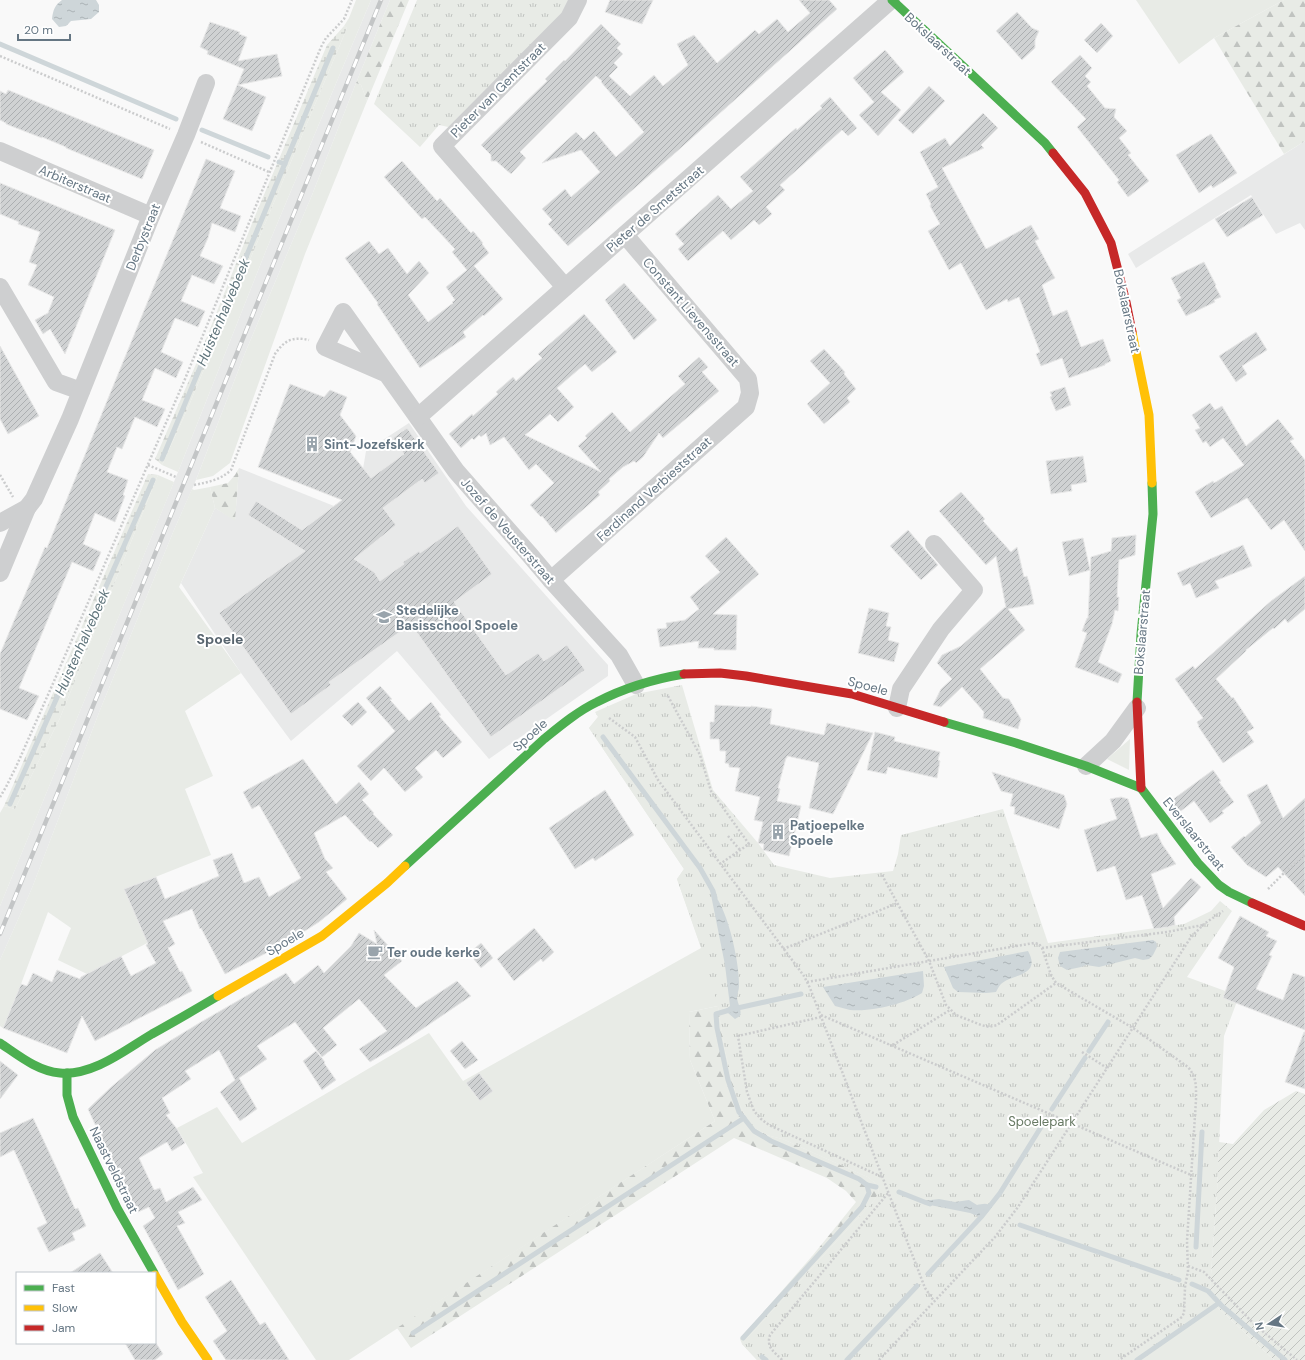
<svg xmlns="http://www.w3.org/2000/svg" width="1305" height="1360" font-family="'DM Sans',sans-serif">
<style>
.built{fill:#e8e9e9}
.grass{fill:#e8ebe6}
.forest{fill:url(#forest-firs)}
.wetland{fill:url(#wetland-marsh)}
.park{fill:url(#park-tufts)}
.garden{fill:url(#garden-furrows)}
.water{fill:url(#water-ripples)}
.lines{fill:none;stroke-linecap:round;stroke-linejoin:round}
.stream{stroke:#ced6d9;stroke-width:5}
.building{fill:url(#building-hatch);stroke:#e8e8e8}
.path{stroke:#cbcccd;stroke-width:2.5;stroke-dasharray:2 2;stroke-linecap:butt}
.street{stroke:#cecfd0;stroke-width:18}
.fast{stroke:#4caf50;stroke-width:9}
.slow{stroke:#ffc107;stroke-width:9}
.jam{stroke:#c62828;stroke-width:9}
.rail-casing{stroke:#c3c5c6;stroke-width:4.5}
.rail{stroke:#fff;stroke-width:3;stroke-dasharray:9;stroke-linecap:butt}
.labels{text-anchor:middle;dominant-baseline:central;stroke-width:4;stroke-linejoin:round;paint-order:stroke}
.street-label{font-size:13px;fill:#657683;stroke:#fff}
.poi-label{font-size:13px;font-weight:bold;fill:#657683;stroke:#fff;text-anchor:start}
.park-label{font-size:13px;fill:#687a64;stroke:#fff}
.water-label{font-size:14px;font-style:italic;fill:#60757c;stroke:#fff}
.neighbourhood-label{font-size:14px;font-weight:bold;fill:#57646e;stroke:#fff}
</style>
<defs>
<pattern id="forest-firs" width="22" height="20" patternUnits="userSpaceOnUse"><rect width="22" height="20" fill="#e8ebe6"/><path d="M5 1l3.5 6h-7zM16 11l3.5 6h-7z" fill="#c0c3c0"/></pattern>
<pattern id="wetland-marsh" width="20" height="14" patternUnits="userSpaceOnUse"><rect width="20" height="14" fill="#e8ebe6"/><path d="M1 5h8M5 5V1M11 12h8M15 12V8" fill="none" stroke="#c0c3c0"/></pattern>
<pattern id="park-tufts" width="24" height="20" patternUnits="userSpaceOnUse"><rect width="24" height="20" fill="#e8ebe6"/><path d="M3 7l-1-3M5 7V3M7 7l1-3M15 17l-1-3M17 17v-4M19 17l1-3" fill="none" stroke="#c0c3c0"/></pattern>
<pattern id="garden-furrows" width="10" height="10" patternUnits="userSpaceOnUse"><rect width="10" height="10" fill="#e8ebe6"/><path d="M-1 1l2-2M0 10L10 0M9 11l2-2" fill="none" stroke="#c0c3c0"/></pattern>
<pattern id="water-ripples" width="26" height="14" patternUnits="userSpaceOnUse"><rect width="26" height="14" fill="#ced6d9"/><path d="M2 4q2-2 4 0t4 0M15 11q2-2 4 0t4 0" fill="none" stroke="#abb2b5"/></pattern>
<pattern id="building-hatch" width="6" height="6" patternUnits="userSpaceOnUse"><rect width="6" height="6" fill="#d0d2d3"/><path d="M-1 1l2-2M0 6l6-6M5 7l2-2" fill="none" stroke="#acafb1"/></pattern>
</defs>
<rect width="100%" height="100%" fill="#f9f9f9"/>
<g class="built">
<polygon points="371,0 390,0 356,83 312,195 245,353 194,485 174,530 100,710 32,888 0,960 0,906 178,472 267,248"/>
<polygon points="1305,141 1305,230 1300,223 1276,234 1251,195 1136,268 1128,254"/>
<polygon points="409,423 466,506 608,665 608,676 489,759 397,651 291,741 241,673 181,583 215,508 235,520 239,468 334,506 360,487 366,451"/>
</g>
<g class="grass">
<polygon points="356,0 371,0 267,248 178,472 162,465 187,410 347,28 344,26 349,18"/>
<polygon points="1136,0 1284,0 1214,38 1179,64"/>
<polygon points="356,83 361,85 367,101 305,254 230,463 213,476 196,480 245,353 312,195"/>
<polygon points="158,475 174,482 0,906 0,813 4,806 15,809 60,718"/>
<polygon points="210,487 215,508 179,587 241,673 185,711 213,776 185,789 211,855 125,889 141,929 154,925 159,937 87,974 58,960 71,928 48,912 21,984 3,1028 0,1026 0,960 32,888 100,710 174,530 192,489 194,490"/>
<path d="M598,717L632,740L654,782L784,957L781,960L786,967L790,964L803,984L778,989L738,1000C737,995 739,990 739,985C738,964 728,902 711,890L725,965L730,1006L726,1009L728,1013L735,1019L734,1042L743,1092L752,1112L762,1122L773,1130L875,1176C881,1180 883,1187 883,1195L766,1336C765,1347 772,1352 779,1360H757L742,1344L873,1202C882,1190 880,1186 868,1177L783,1139L767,1135L750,1125L737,1099L725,1050L718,1006L689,1012L690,1060L715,1121L349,1360H316L193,1177L203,1173L177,1128L217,1107L242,1143L429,1033L463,1081L701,948L677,879L684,869L589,728Z"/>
<polygon points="1130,739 1129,770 1107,759"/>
<polygon points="1206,1275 1211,1280 1210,1289 1216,1306 1274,1360 1123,1360"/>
</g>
<g class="forest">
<polygon points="390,0 409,0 367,101 361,85 356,83"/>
<polygon points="1284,0 1305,0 1305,141 1284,154 1214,38"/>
<polygon points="239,468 235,521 215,508 210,487 228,483 235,475"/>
<path d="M718,1006L725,1050L737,1099L750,1125L767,1135L783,1139L868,1177C880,1186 882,1190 873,1202L742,1344L740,1339L813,1255L856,1202L846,1191L827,1178L734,1138L411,1348L397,1328L715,1121L690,1060L689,1012Z"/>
</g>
<g class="wetland">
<polygon points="344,26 347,28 187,410 162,465 155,459 196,364 253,221 327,45"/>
<polygon points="148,474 158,475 60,718 15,809 4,806"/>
</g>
<g class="park">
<polygon points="417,0 569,0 563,16 453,128 439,125 420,147 374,104"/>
<path d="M682,685L713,790L758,843L774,865L830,878L893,871L898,854L901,835L1003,809L1048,943L1184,924L1211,911L1220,901L1232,911L1187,977L1239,996L1224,1036L1217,1191L1210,1289L1216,1306L1141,1360H757L742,1344L873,1202C882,1190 880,1186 868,1177L783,1139L767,1135L750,1125L737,1099L725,1050L718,1006L701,947L677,879L684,869L589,728L598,717L595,712L636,694Z"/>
</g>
<polygon class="garden" points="1296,1091 1305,1094 1305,1360 1274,1360 1216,1306 1210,1289 1217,1191 1219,1142 1233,1144 1264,1110"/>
<g class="water">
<path d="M62,0H96L99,5V12L91,19L71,21L66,26L59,27L52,19C53,10 55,5 62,0Z"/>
<path d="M710,890C727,903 740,964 739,986C739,990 737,994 737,998C738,1005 742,1009 740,1016L735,1019L728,1013L726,1009L730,1006L725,965Z"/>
<polygon points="1153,940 1156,942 1157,947 1153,955 1149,959 1143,960 1135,958 1099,967 1086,965 1081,967 1067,970 1060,966 1058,958 1060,952"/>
<path d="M1028,951C1042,976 1012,974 1001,984C999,986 997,990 996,992L986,993L958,992L953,988L944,967Z"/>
<path d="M923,971L924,986L922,993C905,1004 870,1012 850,1010C845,1009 840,1007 835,1006L823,987Z"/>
<path d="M939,1199L955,1202L969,1200L977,1205C982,1204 988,1202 992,1207L983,1218L970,1213L925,1204L923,1201Z"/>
</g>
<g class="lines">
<g class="stream">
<polyline points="0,44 176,119"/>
<polyline points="202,130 268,157"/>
<polyline points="279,162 285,164"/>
<polyline points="162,459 333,48"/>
<polyline points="603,737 700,868 713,891 715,898"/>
<polyline points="10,804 153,480"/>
<polyline points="1089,1051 1108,1022"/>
<polyline points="1052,1109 1085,1058"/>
<polyline points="867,1185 876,1187"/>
<polyline points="899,1192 927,1203 930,1204"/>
<polyline points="1020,1225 1179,1280"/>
<polyline points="1196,1247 1202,1132"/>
<polyline points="928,1274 982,1216 1000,1193 1046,1119"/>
<polyline points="1192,1284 1208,1291 1222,1306 1285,1360"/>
<polyline points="413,1333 744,1118"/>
<polyline points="743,1338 862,1207 869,1193 867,1185 859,1179 771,1141 754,1131 739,1112 728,1080 717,1028 716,1014 733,1009 801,994"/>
<polyline points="762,1357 766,1360"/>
<polyline points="847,1360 917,1286"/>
<polyline points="1137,1360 1219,1303"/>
</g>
</g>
<g class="building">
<polygon points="610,0 653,0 642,24 605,12"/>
<polygon points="799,0 829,0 837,9 674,154 568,246 548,224 552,220 542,209 565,189 571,197 600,172 581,150 542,163 576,132 584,140 594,131 616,157 644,132 601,82 602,81 596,76 520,152 526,158 511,174 496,161 491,161 491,155 481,145 547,81 545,79 564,60 565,61 601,24 621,44 617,48 623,54 614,63 618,67 609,76 630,96 654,75 663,86 688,65 677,44 694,35 717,63 755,30 759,34 777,19 788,32 810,13"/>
<polygon points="1017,12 1032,28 1039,31 1035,40 1035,48 1022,60 996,31"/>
<polygon points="210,22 240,32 239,34 247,37 238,61 277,54 282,76 238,85 266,97 252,131 223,119 244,69 207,54 208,51 200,47"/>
<polygon points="1101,23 1113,36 1097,53 1084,40"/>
<polygon points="885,50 904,72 881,92 901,110 878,136 859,115 874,102 853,78"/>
<polygon points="1080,55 1092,68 1085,76 1091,82 1087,86 1105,108 1116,109 1114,117 1127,131 1119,138 1131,153 1128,155 1149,181 1128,197 1117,182 1119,180 1077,127 1086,119 1051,82"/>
<polygon points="929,86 945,101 913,134 898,120"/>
<polygon points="8,90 154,150 142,179 66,148 66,147 42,137 42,138 6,124 6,123 0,120 0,91 6,94"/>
<polygon points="830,97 857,128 848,136 842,130 780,185 785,190 766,207 772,214 759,225 754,220 731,240 723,231 688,261 678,249 684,244 675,234 718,195 731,209 753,191 740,177 796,128 797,130 822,108 820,106"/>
<polygon points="983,113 998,128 981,145 984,148 942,168 986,249 1031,225 1039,239 1035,241 1055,278 1042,285 1053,316 1067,310 1081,347 1103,339 1111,361 1105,364 1105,365 1069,378 1062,358 1041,366 1036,354 1040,352 1019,297 1008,302 1007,299 986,310 961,263 949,270 928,231 940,224 930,206 931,204 926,194 938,187 920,152 945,138 950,146"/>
<polygon points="1211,134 1237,173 1213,188 1211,185 1199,193 1176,155"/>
<polygon points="206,159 235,171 220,208 241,216 235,232 212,223 208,238 200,256 223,266 214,284 192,275 181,301 205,311 198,327 175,318 161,352 183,362 176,378 155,368 142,400 165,409 157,427 135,417 122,449 117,447 107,472 128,480 123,495 125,496 115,522 95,513 83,544 101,552 93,571 72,562 19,688 39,696 27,720 0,709 0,654 45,547 47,548 60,516"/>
<polygon points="402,161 437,201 440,198 471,233 473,231 483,243 482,244 489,253 474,266 503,299 484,316 483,315 463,332 466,337 420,368 377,304 378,303 345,258 369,241 379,254 388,248 407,274 419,261 429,273 408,295 428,322 453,303 452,302 455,300 446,287 467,270 452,252 455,249 425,217 422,219 384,177"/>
<polygon points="0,183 115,230 65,354 50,329 43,334 35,320 48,313 54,297 28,285 37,265 29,262 40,232 18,224 19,222 0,214"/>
<polygon points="1252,197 1263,215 1227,237 1215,219"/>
<polygon points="1204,262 1216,285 1215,286 1221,297 1214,300 1215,302 1186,316 1177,300 1181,298 1171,278"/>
<polygon points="624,283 657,320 634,340 605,300"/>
<polygon points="584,314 617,352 592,372 585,364 557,388 574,407 558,422 550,414 525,435 601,472 578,446 587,438 585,436 612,412 630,432 685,384 678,376 699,357 708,367 702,372 719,391 663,438 659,433 643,457 636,463 634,461 623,467 609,479 610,481 598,492 600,495 556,533 542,516 541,517 530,505 554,483 536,464 529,470 504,437 490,445 486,433 481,437 479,435 474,440 472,438 461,448 449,434 472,414 473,416 498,394 496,392 513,377 516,381 542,358 538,354"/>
<polygon points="1256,332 1267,350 1242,366 1247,374 1236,382 1219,356"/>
<polygon points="0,346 39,416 8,434 0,419"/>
<polygon points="824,349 845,372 844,374 856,389 847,398 850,402 824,424 807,404 830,383 810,361"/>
<polygon points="290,384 324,397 330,390 347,397 340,415 356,436 350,452 371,478 404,454 393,438 407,428 439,473 425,483 422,479 383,508 396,525 354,559 374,572 380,581 404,564 403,562 419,551 420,553 458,526 492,574 454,602 506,675 538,653 544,661 567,645 585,670 491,737 411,624 329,682 331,685 291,714 219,613 305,551 248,515 256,501 302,530 342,500 258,467"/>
<polygon points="1065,387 1071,405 1056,411 1050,397 1052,396 1050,392"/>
<polygon points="1210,403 1215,410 1222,406 1246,446 1278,419 1294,439 1290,441 1305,460 1305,551 1284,520 1271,530 1247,498 1211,518 1195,492 1213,481 1214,483 1244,465 1223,438 1210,447 1206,441 1203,443 1195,430 1200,428 1192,415"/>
<polygon points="1083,456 1087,482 1071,485 1072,491 1051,494 1046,461"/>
<polygon points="961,492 985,519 983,521 1011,552 1017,547 1024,577 1027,576 1030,586 1034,604 1008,609 1025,630 980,669 1003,698 1009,699 1021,719 1018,729 983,718 984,712 962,687 941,707 933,705 941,689 952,679 937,663 942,655 961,646 1005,607 1006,608 996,556 986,565 939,511"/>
<polygon points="908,530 938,565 921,580 890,546"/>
<polygon points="1136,535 1135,555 1119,560 1117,597 1119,597 1118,611 1115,610 1112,624 1098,662 1122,674 1118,683 1075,667 1087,633 1082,631 1087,618 1088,618 1091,557 1111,551 1112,538"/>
<polygon points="726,537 759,574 713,614 737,615 736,650 714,650 714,648 698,648 699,641 660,647 657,629 667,628 666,623 685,620 699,609 690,597 720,572 705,556"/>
<polygon points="1083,538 1090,570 1069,576 1062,542"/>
<polygon points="1243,545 1252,566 1215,581 1219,588 1196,598 1190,583 1183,586 1177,573"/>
<polygon points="1305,576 1305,609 1288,623 1285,619 1274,629 1273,628 1246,650 1246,651 1216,679 1232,698 1233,697 1254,728 1247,732 1254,742 1223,763 1198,726 1199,726 1197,722 1203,718 1175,679 1193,666 1195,669 1271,601"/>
<polygon points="869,608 889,613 886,626 891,627 888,640 899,643 894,662 858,653"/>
<polygon points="380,686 392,699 390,700 409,721 431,702 441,715 439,716 462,742 443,758 436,750 415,768 423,777 405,792 384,768 371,781 357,766 395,731 366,698"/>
<polygon points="358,702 367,712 352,726 342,716"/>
<polygon points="715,705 751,707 751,706 772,709 770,724 824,735 827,723 873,733 833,814 809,808 819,763 787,756 787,758 786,758 778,788 780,789 777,801 801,806 789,856 763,850 764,844 758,843 763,822 754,820 760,797 735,791 740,768 729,767 729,764 725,763 726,751 720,751 719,739 710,739 710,722 714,722"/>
<polygon points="875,732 895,737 894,741 940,752 938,760 940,761 937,778 888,767 886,774 867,770"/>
<polygon points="303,759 336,804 359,782 369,794 362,800 374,813 373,814 393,835 378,848 371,841 370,842 345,815 314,833 325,859 333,868 326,872 347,899 319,922 286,943 225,974 201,928 200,929 192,909 163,921 175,944 168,948 180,972 182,971 192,991 95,1041 82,1016 67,1053 3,1028 21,984 27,986 33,973 52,982 57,970 80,979 81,977 121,956 131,976 156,963 146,945 148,944 124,889 156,877 165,899 219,876 213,860 232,853 244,883 259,877 269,897 301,878 259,805 252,809 243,792"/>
<polygon points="1213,770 1221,781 1219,782 1234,802 1222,811 1224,813 1210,823 1194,801 1177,814 1168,803"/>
<polygon points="992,772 1064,795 1067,804 1059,829 1014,814 1015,807 1010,806 1013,794 1001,791"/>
<polygon points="1267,784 1283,818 1305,798 1305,896 1278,867 1266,877 1247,865 1231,847 1244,836 1245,837 1261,823 1247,795"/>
<polygon points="605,790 634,835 595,861 593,858 575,869 549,828"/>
<polygon points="1121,797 1128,799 1141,838 1157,833 1162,844 1176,864 1151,874 1163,908 1191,878 1201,887 1174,917 1175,925 1168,927 1154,929 1142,895 1126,900 1115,866 1097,872 1084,830 1117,819 1110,799"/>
<polygon points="1240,916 1269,932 1266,936 1277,941 1269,955 1272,956 1256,989 1283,1000 1293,973 1305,977 1305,1030 1223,998 1234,967 1218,958"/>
<polygon points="534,928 554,952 543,962 541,959 514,981 497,959"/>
<polygon points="374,930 402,961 384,975 416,1008 457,981 471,996 399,1045 370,1062 359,1049 387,1031 359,999 323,1028 337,1045 322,1057 295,1022 257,1046 267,1059 239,1078 257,1109 240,1121 220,1092 235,1080 219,1050 185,1071 191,1079 162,1098 170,1113 166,1115 177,1129 185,1143 172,1151 167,1142 139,1158 154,1190 160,1188 166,1202 193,1187 202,1200 178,1212 185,1223 177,1226 204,1274 178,1290 143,1226 155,1218 149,1207 136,1213 88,1109 110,1088 155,1050 201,1022 286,973 294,984 318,965 324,973 351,946 359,933 377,944"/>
<polygon points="481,943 493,958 481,968 469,953"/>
<polygon points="1304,1032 1305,1032 1305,1089 1285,1082"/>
<polygon points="462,1041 478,1060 465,1069 450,1051"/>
<polygon points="316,1051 325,1062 324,1063 336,1080 322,1090 303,1061"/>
<polygon points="0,1061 18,1075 0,1099"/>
<polygon points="479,1073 493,1091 480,1101 466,1083"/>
<polygon points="33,1118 58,1171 75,1209 78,1208 86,1226 72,1233 75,1240 49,1252 37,1228 47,1223 14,1150 0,1157 0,1133"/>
<polygon points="100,1253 113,1273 70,1273"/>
<polygon points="231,1280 260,1325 265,1322 289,1360 226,1360 213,1341 227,1331 205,1297"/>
<polygon points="125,1343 156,1343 163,1354 155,1360 135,1360"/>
</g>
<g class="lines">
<g class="path">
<polyline points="0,56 170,129"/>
<polyline points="201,142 269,172"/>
<polyline points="148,465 176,477"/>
<polyline points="0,475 13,497"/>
<path d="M194,485C209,482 220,480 231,470L275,354C284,341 292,336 309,340"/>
<polyline points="668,696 700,755 711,791 749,844 720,864"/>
<polyline points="609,718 635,737 658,780 804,976 810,988 925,1288 934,1301"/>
<polyline points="0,797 6,787 16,767 51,688 185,379 321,47 326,38 344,19 352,0"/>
<polyline points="728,836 740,850"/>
<polyline points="882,875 929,961 946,1005 956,1015 981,1025 989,1027 997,1025 1056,983"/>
<polyline points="1268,889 1286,871 1305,855"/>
<polyline points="1042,948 1167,932 1203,925"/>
<polyline points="783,949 898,903"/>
<path d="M807,982L1034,943L1039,944L1042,948L1051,975L1056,983L1133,1028L1188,1067C1197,1078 1196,1086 1196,1100L1187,1241L1188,1271L1185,1287L1184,1313L1182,1317L1119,1360"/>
<polyline points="821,1015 1191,1175"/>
<polyline points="821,1017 738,1036 747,1092 754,1111 761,1119 769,1125 882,1177"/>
<polyline points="893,1045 950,1010"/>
<polyline points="1082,1052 1107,1068"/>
<polyline points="1188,1266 1204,1272 1254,1324 1297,1360"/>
<path d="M782,1360C774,1351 766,1348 770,1335L889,1192"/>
<polyline points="879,1360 995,1237 1018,1207 1191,937 1204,924 1223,911"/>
</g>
<g class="street">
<polyline points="0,151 151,216"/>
<polyline points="0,287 56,382 81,391"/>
<polyline points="565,287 442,146 569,18 578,0"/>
<polyline points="385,373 325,347 343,312 456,471 529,554 551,580 619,655 636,685"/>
<polyline points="418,417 891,0"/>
<polyline points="0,523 27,508 34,499 70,419 151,216 186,135 206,83"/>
<polyline points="0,573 27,508"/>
<polyline points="551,580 746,407 750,393 748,379 625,235"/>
<polyline points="897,708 901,689 941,629 974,590 934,544"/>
<polyline points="1086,766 1113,741 1137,708"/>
</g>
<g class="fast">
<polyline points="892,0 1045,143 1053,153"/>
<polyline points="1137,702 1141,634 1153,514 1152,483"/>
<polyline points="944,722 1016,743 1086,766 1141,788 1198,863 1219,885 1229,892 1252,903"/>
<path d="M405,866L544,739C560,726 578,711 597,702C624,688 654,679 684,674"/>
<path d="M0,1043C18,1055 37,1071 60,1073C93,1076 125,1050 152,1034C174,1022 196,1009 218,996"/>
<polyline points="67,1073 67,1095 73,1117 117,1208 154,1273"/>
</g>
<g class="slow">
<polyline points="1132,332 1149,415 1152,483"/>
<polyline points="218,996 322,936 387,883 405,866"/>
<polyline points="155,1275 182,1322 208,1360"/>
</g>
<g class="jam">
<polyline points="1053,153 1085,193 1111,243 1126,302 1132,332"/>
<polyline points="684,674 720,673 746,676 852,694 944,722"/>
<polyline points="1137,702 1141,788"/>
<polyline points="1252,903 1305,926"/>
</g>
<defs>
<polyline id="rail" points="0,934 381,0"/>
</defs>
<use href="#rail" class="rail-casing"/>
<use href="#rail" class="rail"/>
</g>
<defs>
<symbol id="building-bare" viewBox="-9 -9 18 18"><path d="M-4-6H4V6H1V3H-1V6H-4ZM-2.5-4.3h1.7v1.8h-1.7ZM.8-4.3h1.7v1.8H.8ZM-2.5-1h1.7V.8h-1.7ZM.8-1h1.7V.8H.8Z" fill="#99a4ac" stroke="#fff" stroke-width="2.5" paint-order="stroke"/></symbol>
<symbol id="school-bare" viewBox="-9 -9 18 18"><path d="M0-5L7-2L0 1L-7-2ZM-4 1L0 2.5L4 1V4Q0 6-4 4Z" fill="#99a4ac" stroke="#fff" stroke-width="2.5" paint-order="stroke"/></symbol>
<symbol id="cafe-bare" viewBox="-9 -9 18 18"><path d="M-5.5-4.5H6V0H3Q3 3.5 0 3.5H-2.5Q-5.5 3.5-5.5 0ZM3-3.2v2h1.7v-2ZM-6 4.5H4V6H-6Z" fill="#99a4ac" stroke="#fff" stroke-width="2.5" paint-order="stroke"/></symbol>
</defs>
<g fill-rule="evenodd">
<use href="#building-bare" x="301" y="433" width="22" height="22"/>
<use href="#school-bare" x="373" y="606" width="22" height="22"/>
<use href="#building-bare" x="767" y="821" width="22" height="22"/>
<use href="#cafe-bare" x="364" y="941" width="22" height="22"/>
</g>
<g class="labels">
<g class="street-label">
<text transform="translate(938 44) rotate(43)">Bokslaarstraat</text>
<text transform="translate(498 90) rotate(-45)">Pieter van Gentstraat</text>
<text transform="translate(75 184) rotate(23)">Arbiterstraat</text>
<text transform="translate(655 209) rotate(-41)">Pieter de Smetstraat</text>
<text transform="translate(143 237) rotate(-68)">Derbystraat</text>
<text transform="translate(1127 311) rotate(78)">Bokslaarstraat</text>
<text transform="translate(691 312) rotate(49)">Constant Lievensstraat</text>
<text transform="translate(654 489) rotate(-42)">Ferdinand Verbieststraat</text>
<text transform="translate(508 531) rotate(49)">Jozef de Veusterstraat</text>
<text transform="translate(1142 632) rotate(-85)">Bokslaarstraat</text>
<text transform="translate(868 686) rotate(15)">Spoele</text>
<text transform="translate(530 735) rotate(-42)">Spoele</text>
<text transform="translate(1194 834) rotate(51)">Everslaarstraat</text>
<text transform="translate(285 942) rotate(-30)">Spoele</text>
<text transform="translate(114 1170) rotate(64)">Naastveldstraat</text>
</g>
<g class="poi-label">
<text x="324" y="444">Sint-Jozefskerk</text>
<text x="396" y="610">Stedelijke<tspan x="396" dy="15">Basisschool Spoele</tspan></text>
<text x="790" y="825">Patjoepelke<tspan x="790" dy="15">Spoele</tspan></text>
<text x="387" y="952">Ter oude kerke</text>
</g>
<g class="park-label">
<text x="1042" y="1121">Spoelepark</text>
</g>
<g class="water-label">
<text transform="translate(223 312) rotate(-67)">Huistenhalvebeek</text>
<text transform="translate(82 642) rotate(-66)">Huistenhalvebeek</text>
</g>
<g class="neighbourhood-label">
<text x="220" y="639">Spoele</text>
</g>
</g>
<rect x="16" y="1272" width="140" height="72" fill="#ffffff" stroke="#c1c8cd"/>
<rect x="24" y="1285" width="20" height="6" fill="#4caf50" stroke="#c1c8cd"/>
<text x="52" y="1292" font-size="12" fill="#657683">Fast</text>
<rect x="24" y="1305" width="20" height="6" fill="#ffc107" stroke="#c1c8cd"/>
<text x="52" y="1312" font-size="12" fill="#657683">Slow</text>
<rect x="24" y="1325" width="20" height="6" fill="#c62828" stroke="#c1c8cd"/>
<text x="52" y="1332" font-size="12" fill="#657683">Jam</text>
<g transform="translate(1269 1324) rotate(258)" stroke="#ffffff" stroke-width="3" paint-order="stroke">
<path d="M0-3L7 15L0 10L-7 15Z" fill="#657683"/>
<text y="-6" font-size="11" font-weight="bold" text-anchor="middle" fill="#657683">N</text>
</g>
<path d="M18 34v6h52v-6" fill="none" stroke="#657683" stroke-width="2"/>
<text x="24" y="34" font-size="12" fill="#657683" stroke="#ffffff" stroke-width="3" paint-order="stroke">20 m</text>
</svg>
